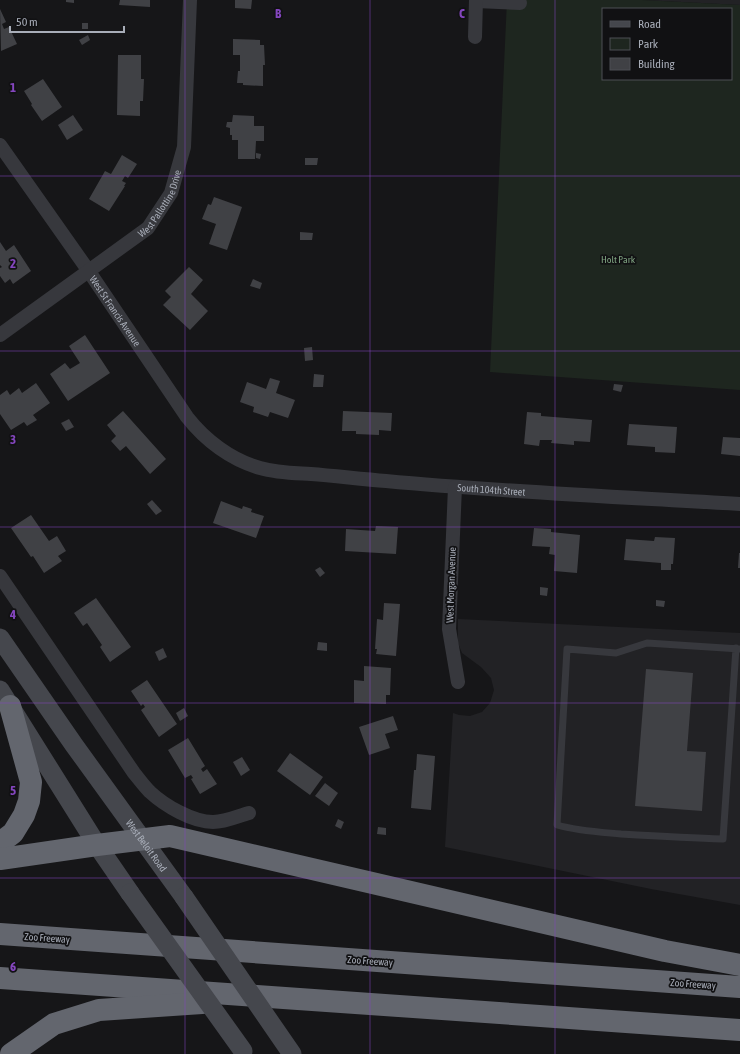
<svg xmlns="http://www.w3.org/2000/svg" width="740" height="1054" font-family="'Asap Condensed',sans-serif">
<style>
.built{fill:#222225}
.green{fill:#1e261f;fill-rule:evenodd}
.building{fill:#404145}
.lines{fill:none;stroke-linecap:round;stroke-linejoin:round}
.lane{stroke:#37383d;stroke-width:7}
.street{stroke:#37383d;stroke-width:14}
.secondary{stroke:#45474d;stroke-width:19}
.highway{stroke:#63666e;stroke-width:22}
.secondary-bridge{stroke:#45474d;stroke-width:19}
.grid{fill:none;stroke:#8446be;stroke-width:1;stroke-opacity:0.55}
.labels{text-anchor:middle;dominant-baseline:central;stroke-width:3.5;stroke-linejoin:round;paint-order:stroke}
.street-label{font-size:10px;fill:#a8adb8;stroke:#111113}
.park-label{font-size:10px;fill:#7fa381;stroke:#111113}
.grid-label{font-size:13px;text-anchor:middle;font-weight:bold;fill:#8446be;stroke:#111113;stroke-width:3.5;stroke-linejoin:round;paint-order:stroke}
</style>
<rect width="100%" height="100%" fill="#161618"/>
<g class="built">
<polygon points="642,0 740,0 740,5"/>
<polygon points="458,619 740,633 740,905 651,889 445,847 453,713 459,715 470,716 482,712 490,703 494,690 491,678 481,667 462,653 458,643"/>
</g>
<path class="green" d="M507,0H642L740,5V390L490,372ZM603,9H731V79H603Z"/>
<g class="building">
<polygon points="66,0 74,0 74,3 66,2"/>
<polygon points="120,0 150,0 150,7 119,5"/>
<polygon points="235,0 252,0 251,9 235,8"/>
<polygon points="0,9 6,22 2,24 4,29 9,27 17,44 1,51"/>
<rect x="82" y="23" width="6" height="6"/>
<polygon points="88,35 90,40 82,45 79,40"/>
<polygon points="233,39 260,40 260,45 264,45 265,65 263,65 263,86 243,85 243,83 237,83 238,71 240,71 240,55 233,55"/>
<polygon points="118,55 141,55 141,79 144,79 143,101 140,101 140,116 117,115"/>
<polygon points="43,79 62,107 42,121 31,105 32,104 24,91"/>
<polygon points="73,115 83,130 67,140 58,125"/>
<polygon points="233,115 254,116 254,126 264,126 264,141 256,141 255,159 238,159 238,140 232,140 232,135 230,135 230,128 226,127 227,122 232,122"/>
<polygon points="256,153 261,154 260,159 256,158"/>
<polygon points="122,155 137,164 128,178 125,176 122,181 126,183 124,186 125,186 109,211 89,199 105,171 111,174"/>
<polygon points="305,158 318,158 317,165 305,165"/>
<polygon points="214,197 242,207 227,250 209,244 216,224 202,219 208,204 211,205"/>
<polygon points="300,232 313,233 312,240 300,240"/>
<polygon points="0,242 6,251 14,245 31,271 13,284 10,279 5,283 0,276 0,268 2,267 0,265"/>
<polygon points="189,267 203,280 191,294 208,311 190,330 163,305 171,297 165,291"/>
<polygon points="253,279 262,283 260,289 250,286"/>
<polygon points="85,335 110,373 68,401 50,374 65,363 70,369 80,363 69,346"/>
<polygon points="312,347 313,360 305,361 304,348"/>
<polygon points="314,374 324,375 323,387 313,387"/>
<polygon points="270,378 280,381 276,393 295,400 288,418 270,412 268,417 253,412 254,407 240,402 247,382 266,389"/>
<polygon points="36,383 50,403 33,415 37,420 27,426 24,422 11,430 0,414 0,395 7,390 10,395 19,388 22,393"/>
<polygon points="614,384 623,385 621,392 613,390"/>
<polygon points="123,411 166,459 150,474 126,446 120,451 111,441 116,436 107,425"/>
<polygon points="343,411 392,413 391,431 379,430 379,435 356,434 356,431 342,431"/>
<polygon points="527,412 541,413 541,416 592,420 590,442 574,441 574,445 551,443 552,440 540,440 539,446 524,444"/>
<polygon points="69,419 74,427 66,431 61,423"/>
<polygon points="629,424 677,427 675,453 655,452 655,447 627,445"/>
<polygon points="723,437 740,438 740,456 721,454"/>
<polygon points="152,500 162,511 156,515 147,504"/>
<polygon points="221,501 242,509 243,506 252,509 251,512 264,516 256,538 213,523"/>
<polygon points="31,515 49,541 57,536 66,551 58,556 62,561 44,573 33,556 31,557 11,528"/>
<polygon points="376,526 398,527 396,554 345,551 346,529 375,531"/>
<polygon points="534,528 551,529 551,532 580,535 577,573 554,571 555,555 549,554 550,547 532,546"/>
<polygon points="655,537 675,538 673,564 671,564 671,570 661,570 661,563 624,560 626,539 654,541"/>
<polygon points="739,553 740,553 740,568 738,568"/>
<polygon points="320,567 325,573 320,577 315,570"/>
<polygon points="540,587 548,588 547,596 540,595"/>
<polygon points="96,598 131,647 110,662 100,647 102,645 87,623 83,626 74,613"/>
<polygon points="656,600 665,601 664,607 656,606"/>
<polygon points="384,603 400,604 396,656 376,654 377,649 375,649 377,619 383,620"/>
<polygon points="318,642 327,643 327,651 317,650"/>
<polygon points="163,648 167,657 159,661 155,652"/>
<polygon points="364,666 391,668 390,695 386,695 386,704 354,703 354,680 364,681"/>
<polygon points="646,669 693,673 687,751 706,752 702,811 635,806"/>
<polygon points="147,680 177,724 159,737 141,710 145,707 143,704 141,706 131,691"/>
<polygon points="184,708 188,716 180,721 176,713"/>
<polygon points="393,716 398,730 385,734 390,748 369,755 359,727"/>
<polygon points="188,738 205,766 201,769 203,772 207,769 217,784 200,794 191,779 193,778 191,775 185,778 168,750"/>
<polygon points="290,753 323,777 310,795 277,771"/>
<polygon points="417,754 435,756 431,810 411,808 414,770 416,770"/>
<polygon points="242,757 250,770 241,776 233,762"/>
<polygon points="325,783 338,793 329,806 315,796"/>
<polygon points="338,819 344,822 341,829 335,826"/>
<polygon points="378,827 386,828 386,835 377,834"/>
</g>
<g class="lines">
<path class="lane" d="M736,648L723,839C689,838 655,836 621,834C599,832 578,831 557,825L567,649L616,653L647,643L740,649"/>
<g class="street">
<polyline points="476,1 520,3"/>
<polyline points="475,37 476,0"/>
<path id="s1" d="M0,145L88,270L187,417C205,440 231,460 260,468C277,473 294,473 311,474C336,476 361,479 386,481C504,492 622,497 740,504"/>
<path id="s2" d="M0,335L148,228L171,193L184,147L190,0"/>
<polyline points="455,487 449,629 458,682"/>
<path d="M0,576L134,773C139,779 144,786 150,792C165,806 193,822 213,822C226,822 238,816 249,813"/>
</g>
<g class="secondary">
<path id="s3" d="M0,638L74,745L184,897"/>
<polyline points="0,690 97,845 130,893"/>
</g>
<g class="highway">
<polyline points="0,843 13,833 24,815 29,801 31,782 10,706"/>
<polyline points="0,859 97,845 170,836 665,951 740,965"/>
<polyline points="0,934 740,987"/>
<polyline points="0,978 740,1030"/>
<polyline points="11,1054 54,1024 99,1010 202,1003"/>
</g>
<g class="secondary-bridge">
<polyline points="130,893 243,1051"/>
<polyline points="184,897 292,1054"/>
</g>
</g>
<path class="grid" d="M185,0V1054M370,0V1054M555,0V1054M0,176H740M0,351H740M0,527H740M0,703H740M0,878H740"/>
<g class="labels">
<g class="street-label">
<text stroke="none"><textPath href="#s2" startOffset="210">West Pallottine Drive</textPath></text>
<text stroke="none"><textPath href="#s1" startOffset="202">West St Francis Avenue</textPath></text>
<text stroke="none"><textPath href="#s1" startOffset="653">South 104th Street</textPath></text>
<text transform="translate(451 585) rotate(-88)">West Morgan Avenue</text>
<text stroke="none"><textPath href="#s3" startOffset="254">West Beloit Road</textPath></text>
<text transform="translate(47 938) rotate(4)">Zoo Freeway</text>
<text transform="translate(370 961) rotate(4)">Zoo Freeway</text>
<text transform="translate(693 984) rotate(4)">Zoo Freeway</text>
</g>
<g class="park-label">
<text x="618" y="259">Holt Park</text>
</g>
</g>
<g class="grid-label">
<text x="278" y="18">B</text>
<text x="462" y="18">C</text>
<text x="13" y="92">1</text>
<text x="13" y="268">2</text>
<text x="13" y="444">3</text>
<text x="13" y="619">4</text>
<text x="13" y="795">5</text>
<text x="13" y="971">6</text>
</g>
<rect x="602" y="8" width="130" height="72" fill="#111113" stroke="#4d4f55"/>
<rect x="610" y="21" width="20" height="6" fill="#45474d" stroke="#4d4f55"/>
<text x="638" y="28" font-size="12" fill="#a8adb8">Road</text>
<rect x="610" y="38" width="20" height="12" fill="#1e261f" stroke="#4d4f55"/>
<text x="638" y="48" font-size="12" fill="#a8adb8">Park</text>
<rect x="610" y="58" width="20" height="12" fill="#404145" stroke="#4d4f55"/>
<text x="638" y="68" font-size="12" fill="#a8adb8">Building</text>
<path d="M10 26v6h114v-6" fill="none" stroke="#a8adb8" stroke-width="2"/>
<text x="16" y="26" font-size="12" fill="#a8adb8" stroke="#111113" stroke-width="3" paint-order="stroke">50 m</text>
</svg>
